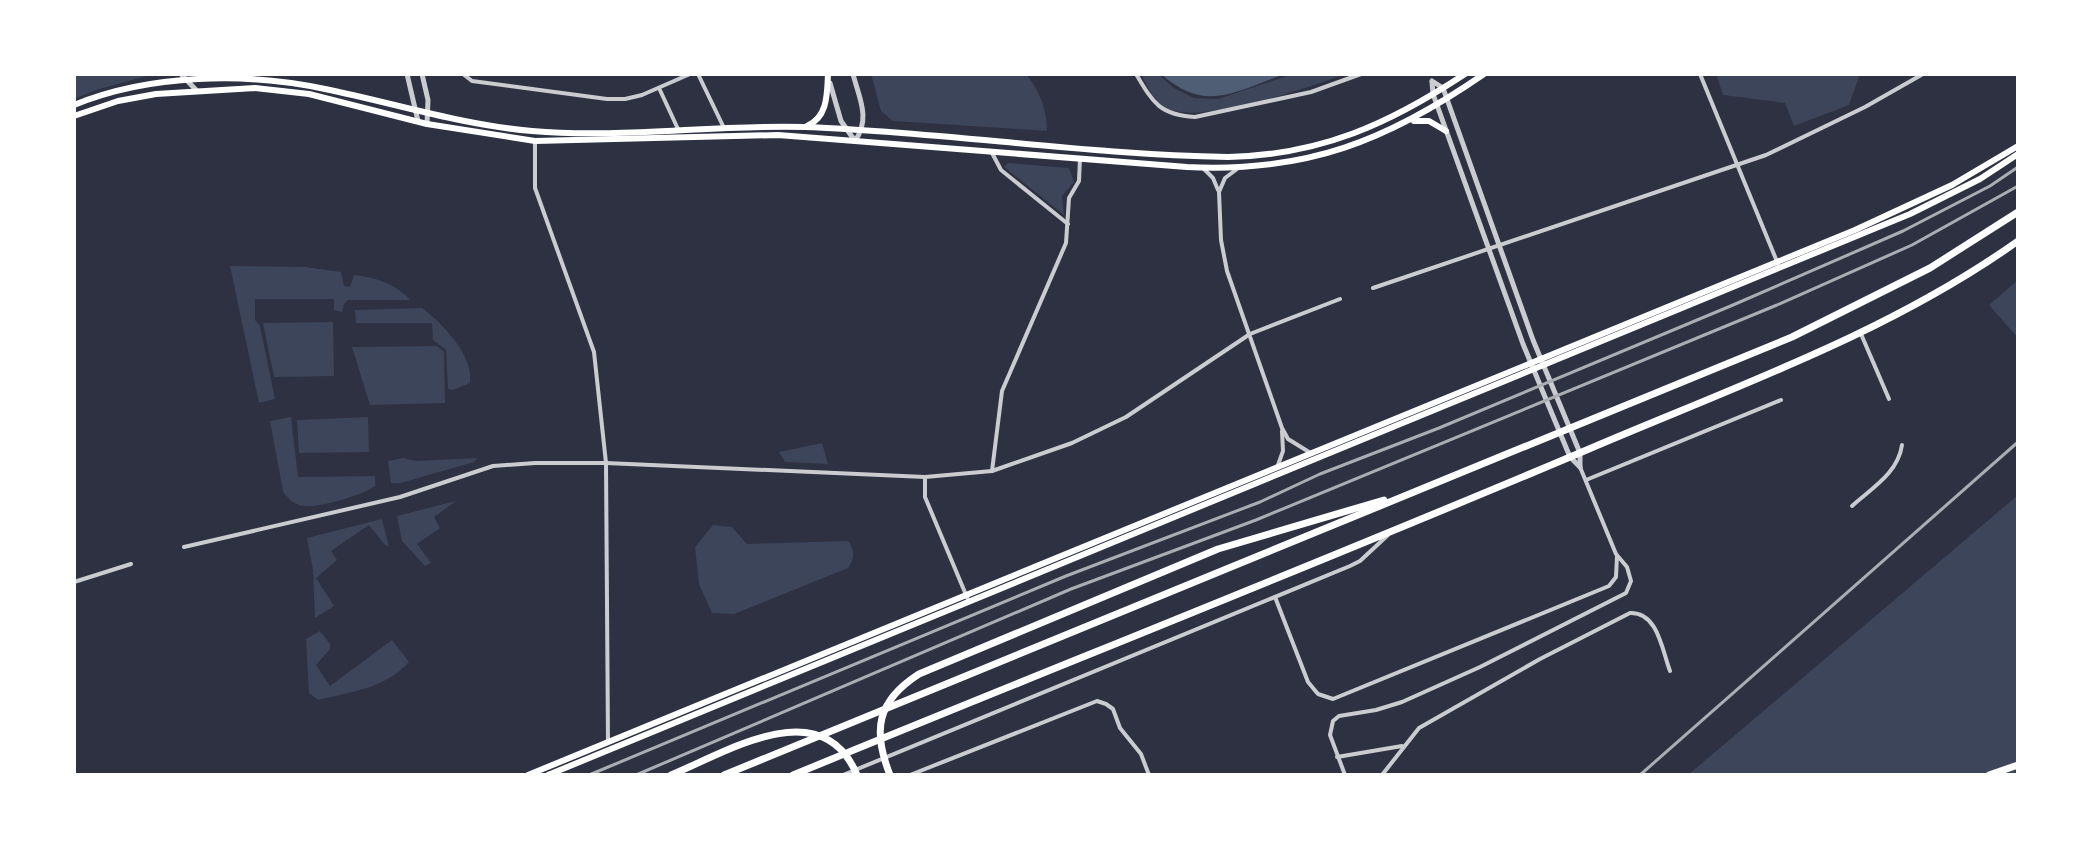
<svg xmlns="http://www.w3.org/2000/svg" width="2092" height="849" font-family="Commissioner,sans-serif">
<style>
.green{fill:#3c4559}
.water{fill:#4f5d75}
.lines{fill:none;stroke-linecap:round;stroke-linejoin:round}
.minor{stroke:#caccd0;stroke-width:4}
.tertiary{stroke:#caccd0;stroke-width:5}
.secondary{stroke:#fff;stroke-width:6}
.primary{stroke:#fff;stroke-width:7}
.trunk{stroke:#fff;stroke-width:7}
.rail{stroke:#abadb3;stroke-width:3}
</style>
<rect width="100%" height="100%" fill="#2d3142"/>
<g class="green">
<polygon points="74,74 154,74 96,90 74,99"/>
<path d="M871,74L1026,75C1039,88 1047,111 1047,131L893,121L881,111Z"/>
<path d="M1141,74H1158L1174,88L1194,98L1218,99L1293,74H1345C1311,87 1197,126 1166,108C1153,101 1148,87 1141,74Z"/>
<polygon points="1716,74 1860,74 1849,105 1794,126 1785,103 1723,95"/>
<polygon points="1008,163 1069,168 1074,182 1062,196 1064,215 1004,167"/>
<path d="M230,266L305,267L341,272L344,286L350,287L354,275C374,277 397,284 410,300H348L344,304L342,312L334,310V299H255V320L260,326L275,399L259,403Z"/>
<polygon points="2018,280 2018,338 1989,305"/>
<path d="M422,308C442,323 474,355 470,383L453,390L448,389L446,350L433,340L432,323H356L355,310Z"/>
<polygon points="333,322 334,376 274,377 263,323"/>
<polygon points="437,346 444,352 445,403 370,405 352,347"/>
<path d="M291,417L298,477L375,476V486C363,495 319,508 304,506C294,505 288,499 283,491L270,421Z"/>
<polygon points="368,417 369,452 299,453 297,420"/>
<polygon points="822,443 828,464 785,462 779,452"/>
<polygon points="403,458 416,461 478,458 474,462 401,483 391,483 388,461"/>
<polygon points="2018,495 2018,775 1688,775"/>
<polygon points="456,501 434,517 440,528 417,544 431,563 425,566 402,541 397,516"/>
<polygon points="382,519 389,547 384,544 369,525 331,551 337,560 316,578 334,606 315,618 313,570 307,538"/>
<path d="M713,525L732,527L747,544L848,541C855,551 855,558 848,568L734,614L712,613L699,584L695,547Z"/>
<path d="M320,631L330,644V649L316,665L330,686L392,640L409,662C386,688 351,692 318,700L309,693L306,639Z"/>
</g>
<path class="water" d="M1161,74H1285C1235,91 1206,114 1161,74Z"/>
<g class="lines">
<g class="minor">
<polyline points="463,74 472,81 607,99 625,99 642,95 690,74"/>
<polyline points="698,74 724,128"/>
<path d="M1136,74C1153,103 1160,115 1195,117L1311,92L1361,74"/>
<polyline points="1700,74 1778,264"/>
<polyline points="659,88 678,129"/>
<polyline points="535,141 535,188 594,352 606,463 608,742"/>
<polyline points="991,151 1001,170 1068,224"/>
<polyline points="1203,168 1213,178 1218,190"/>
<polyline points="1237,169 1225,178 1219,192 1221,240 1227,271 1282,428 1288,439 1309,452"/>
<polyline points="1373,288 1766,155 1865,107 1923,74"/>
<polyline points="1861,334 1889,399"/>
<polyline points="1278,465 1283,451 1282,431"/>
<polyline points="992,471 1002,391 1066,243 1069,198 1079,181 1080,158"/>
<polyline points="925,477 925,497 969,602"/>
<polyline points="1586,480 1781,400"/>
<path d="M1852,506C1872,488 1898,473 1902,445"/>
<polyline points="184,547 400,497 493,466 535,463 606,463 925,477 992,471 1072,443 1126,417 1250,334 1340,299"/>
<polyline points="74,582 131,564"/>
<polyline points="1275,597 1308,682 1318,694 1333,699 1609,586 1616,577 1617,556"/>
<polyline points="1337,757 1402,746"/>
<polyline points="843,775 1350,566 1360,561 1388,535"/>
<polyline points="910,775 1097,701 1106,704 1113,709 1120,728 1141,754 1149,775"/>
<polyline points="1345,775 1330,735 1333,721 1339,716 1376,710 1402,702 1480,667 1626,593 1631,581 1627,567 1616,554 1580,467"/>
<path d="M1382,775L1419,728L1540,659L1630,613C1658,612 1662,650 1670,671"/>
</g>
<g class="tertiary">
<polyline points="181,74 196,90"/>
<polyline points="407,74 418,121"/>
<polyline points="422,74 428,100 427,124"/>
<polyline points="1432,81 1443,88 1533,340 1580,453 1580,467"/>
<polyline points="1432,82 1433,94 1523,344 1570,457 1580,467"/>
<path d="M830,83L841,121L855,141C871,118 859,98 853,74"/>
</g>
<g class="secondary">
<path d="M74,105C149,74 246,72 325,89C394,103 461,125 532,131C623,139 714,124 805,127C946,132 1087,155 1228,157C1321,155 1389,124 1465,74"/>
<path d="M74,116L118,101L156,94L255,88L309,94L427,124L535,141L778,135L1187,167C1306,173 1387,141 1484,74"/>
<polyline points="1414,121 1429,121 1446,131"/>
<path d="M807,126C828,117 827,94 828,74"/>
<polyline points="528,775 1855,230 1952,185 2018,146"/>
<polyline points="548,775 1910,214 1980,179 2018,154"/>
</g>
<g class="primary">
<path d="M671,775C727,752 822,691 857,775"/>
<polyline points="724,775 1792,337 1930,268 2018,212"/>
<path d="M793,775C1058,666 1325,561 1589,449C1734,387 1889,333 2018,241"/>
<path d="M890,775C872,730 877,701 919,674L1218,549L1384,500"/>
</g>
<polyline class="trunk" points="1989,775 2018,765"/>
<g class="rail">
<polyline points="589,775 1066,576 1260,502 1320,474 1439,428 1733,305 1903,231 1990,186 2018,167"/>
<polyline points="636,775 1071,589 1256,520 1777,305 1912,245 2018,186"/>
<polyline points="1640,775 2018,442"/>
</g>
</g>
<rect width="2092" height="849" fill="none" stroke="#ffffff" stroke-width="152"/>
</svg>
